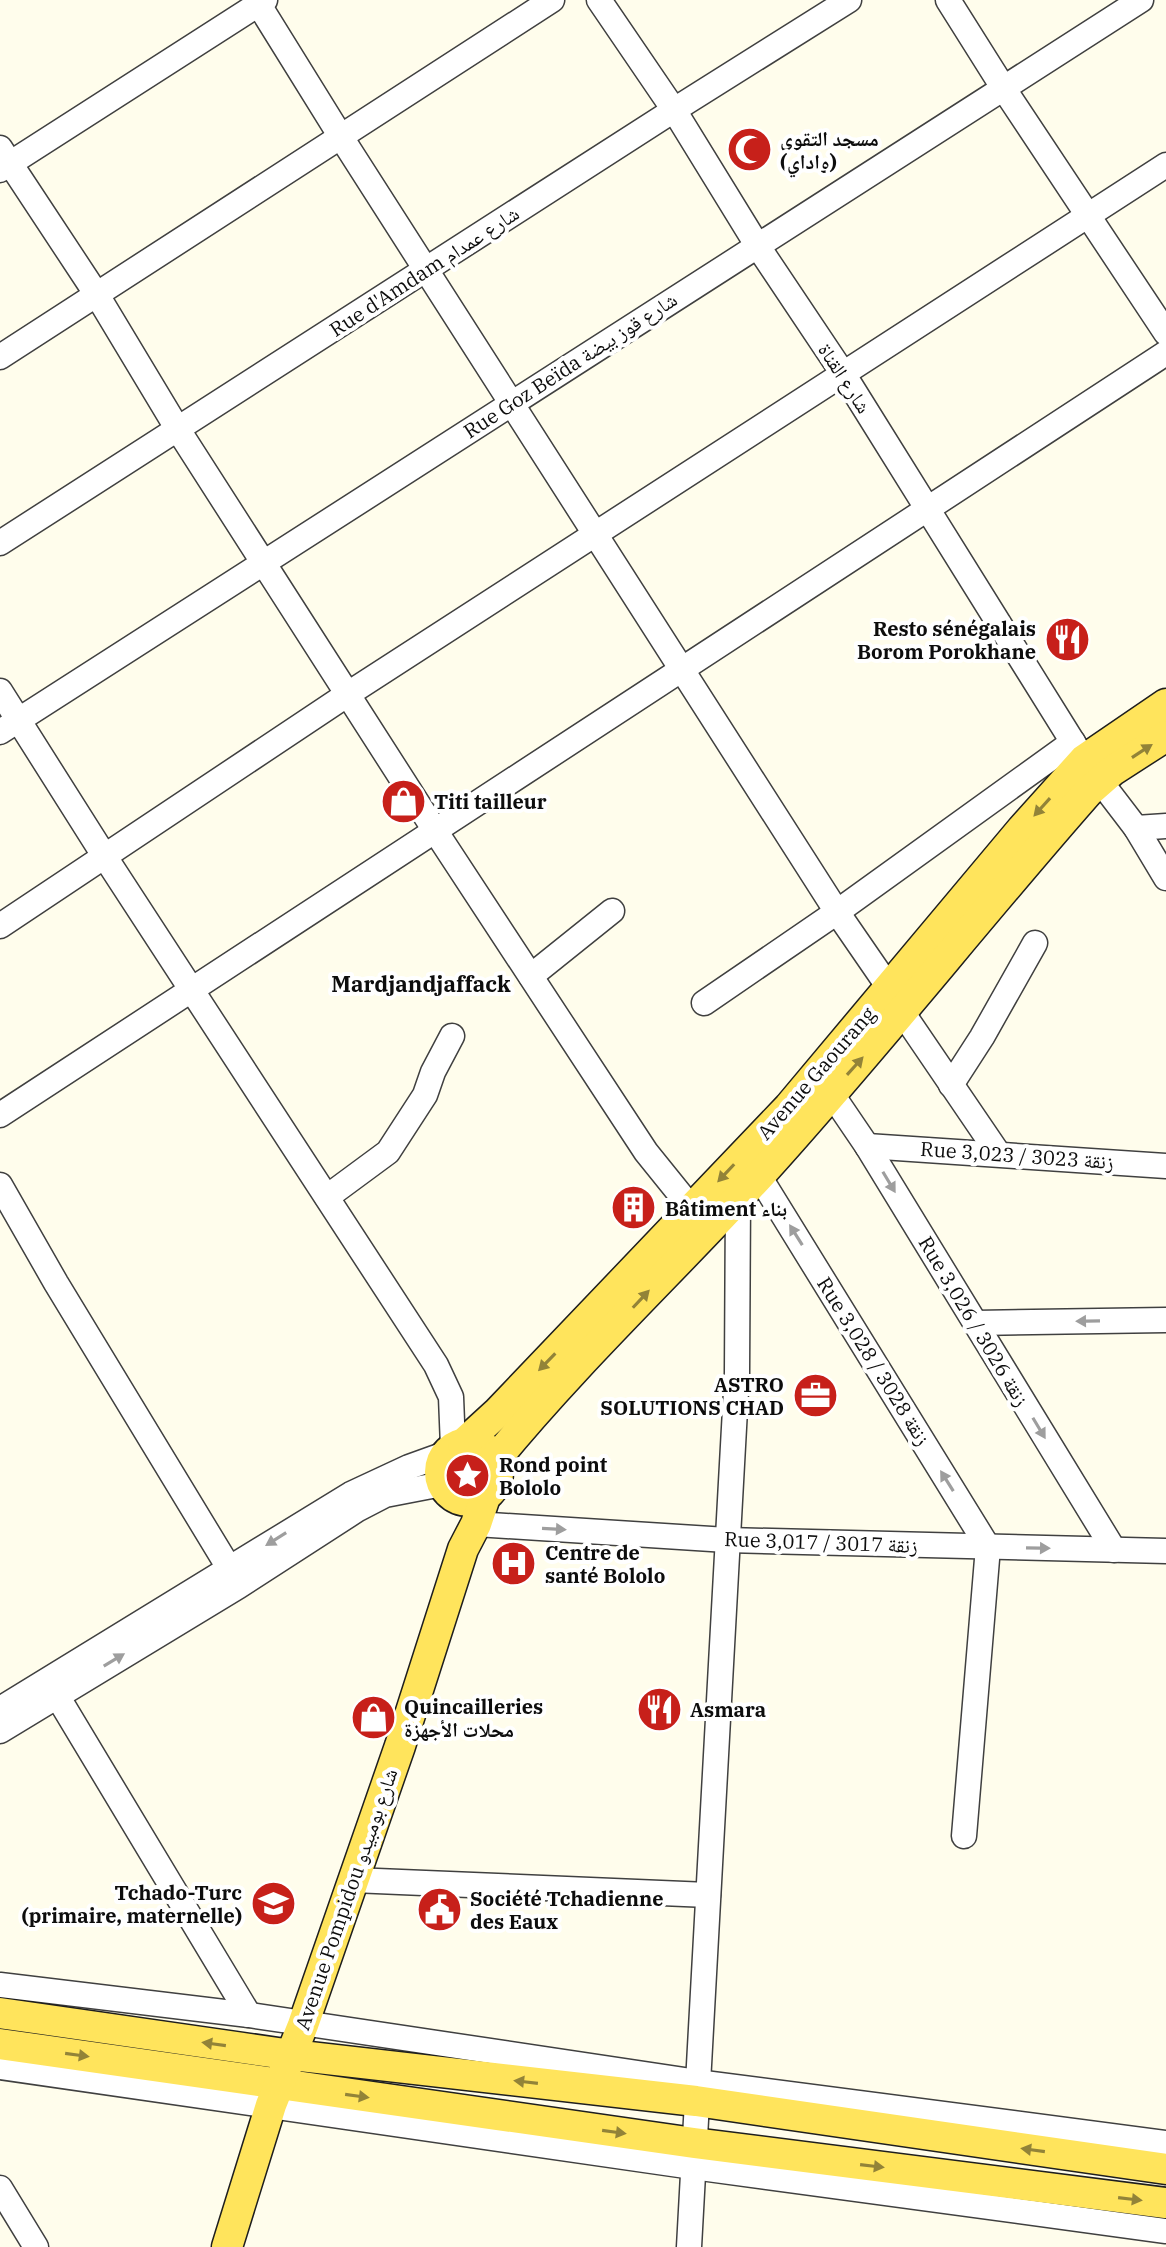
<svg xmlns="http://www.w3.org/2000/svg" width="1166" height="2247" font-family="'IBM Plex Serif','Noto Naskh Arabic',serif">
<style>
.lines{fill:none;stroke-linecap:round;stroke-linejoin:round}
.minor-casing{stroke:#404040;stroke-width:27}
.major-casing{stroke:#1e1e1e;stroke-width:33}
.minor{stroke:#fff;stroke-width:24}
.major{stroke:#ffe45c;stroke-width:30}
.oneway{fill:#928338}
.oneway2{fill:#9e9e9e}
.labels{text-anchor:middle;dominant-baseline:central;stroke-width:8;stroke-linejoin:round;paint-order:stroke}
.poi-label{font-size:20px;font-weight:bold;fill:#0d0d0d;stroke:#fff;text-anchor:start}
.street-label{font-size:20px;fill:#0d0d0d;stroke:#fff}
.neighbourhood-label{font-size:22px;font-weight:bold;fill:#0d0d0d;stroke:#fff}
</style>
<rect width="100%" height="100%" fill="#fffdec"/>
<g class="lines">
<defs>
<g id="minor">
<polyline points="256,0 341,137 837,912 890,989"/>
<polyline points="599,0 674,110 757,245 844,375 1084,760 1136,828 1166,878"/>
<polyline points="948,0 1004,89 1166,333"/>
<polyline points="0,148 97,295 177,428 434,829 646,1152 692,1209"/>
<polyline points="0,170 265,0"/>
<polyline points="0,357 552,0"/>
<polyline points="0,543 674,110 849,0"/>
<polyline points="0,691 105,857 436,1365 451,1397 453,1447"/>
<polyline points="0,732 1141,0"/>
<polyline points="1136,828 1166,826"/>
<polyline points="0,926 348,694 1166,165"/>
<polyline points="531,976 612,911"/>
<polyline points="704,1003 837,912 1073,742"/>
<polyline points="902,1012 998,1153"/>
<polyline points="951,1085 982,1037 1035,943"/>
<polyline points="831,1093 867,1146 1114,1550"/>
<polyline points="0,1115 1166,353"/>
<polyline points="867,1146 1166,1166"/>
<polyline points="759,1176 988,1547 964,1836"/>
<polyline points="0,1185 56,1283 229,1568"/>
<polyline points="327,1197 388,1152 425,1095 433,1072 452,1036"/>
<polyline points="976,1323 1166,1320"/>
<polyline points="476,1524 727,1540 1166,1551"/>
<polyline points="56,1694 249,2015"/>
<polyline points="0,1709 351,1494 409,1467 445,1454"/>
<polyline points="0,1731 239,1586 358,1509 385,1495 442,1484"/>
<polyline points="353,1880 708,1895"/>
<polyline points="0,1985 249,2015 698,2082 1166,2143"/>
<polyline points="0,2067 693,2167 1166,2231"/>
<polyline points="0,2188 36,2247"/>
<polyline points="689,2247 737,1373 738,1197"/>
</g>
<g id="major">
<circle cx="469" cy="1472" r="29"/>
<polyline points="463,1444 498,1412 789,1107 1022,829 1084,760 1166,704"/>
<path d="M495,1460C577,1360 672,1271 760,1175C873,1051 977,918 1088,792L1112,771L1166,736"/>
<polyline points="0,2013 292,2055 696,2101 1166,2169"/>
<polyline points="0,2044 694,2143 1166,2203"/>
<polyline points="227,2247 271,2105 303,2025 400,1746 463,1549 476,1524 485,1497"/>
</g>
</defs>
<use href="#minor" class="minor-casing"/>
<use href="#major" class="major-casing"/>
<use href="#minor" class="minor"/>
<use href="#major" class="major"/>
</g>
<defs><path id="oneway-solid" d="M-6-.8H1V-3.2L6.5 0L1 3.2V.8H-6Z" transform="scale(2)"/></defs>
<g class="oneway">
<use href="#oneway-solid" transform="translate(1142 751) rotate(-33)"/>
<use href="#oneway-solid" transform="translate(1042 807) rotate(132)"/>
<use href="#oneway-solid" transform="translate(855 1066) rotate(-48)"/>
<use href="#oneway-solid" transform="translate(726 1173) rotate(133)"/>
<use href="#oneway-solid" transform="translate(641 1299) rotate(-47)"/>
<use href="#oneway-solid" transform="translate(547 1362) rotate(134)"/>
<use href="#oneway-solid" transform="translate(214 2044) rotate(-172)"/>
<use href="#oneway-solid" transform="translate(77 2055) rotate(8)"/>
<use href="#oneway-solid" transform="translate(526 2082) rotate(-173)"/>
<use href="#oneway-solid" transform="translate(357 2096) rotate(8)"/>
<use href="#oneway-solid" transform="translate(614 2132) rotate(8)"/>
<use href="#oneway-solid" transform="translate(1033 2150) rotate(-172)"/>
<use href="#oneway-solid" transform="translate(872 2166) rotate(7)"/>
<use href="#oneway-solid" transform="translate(1130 2199) rotate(7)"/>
</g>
<g class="oneway2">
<use href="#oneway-solid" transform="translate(889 1182) rotate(59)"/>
<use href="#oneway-solid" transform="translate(796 1235) rotate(-122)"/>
<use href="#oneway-solid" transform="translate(1088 1321) rotate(179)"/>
<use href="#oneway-solid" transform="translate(1039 1428) rotate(59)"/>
<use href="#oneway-solid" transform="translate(947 1481) rotate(-122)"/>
<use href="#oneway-solid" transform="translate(554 1529) rotate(3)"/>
<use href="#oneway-solid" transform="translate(276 1539) rotate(148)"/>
<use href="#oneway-solid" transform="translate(1038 1548) rotate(1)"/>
<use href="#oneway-solid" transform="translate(114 1660) rotate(-31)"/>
</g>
<defs>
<symbol id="mosque-disc" viewBox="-11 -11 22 22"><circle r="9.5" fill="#c7201a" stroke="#fff"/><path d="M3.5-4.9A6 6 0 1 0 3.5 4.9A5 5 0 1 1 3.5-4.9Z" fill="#fff"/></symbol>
<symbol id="restaurant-disc" viewBox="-11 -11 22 22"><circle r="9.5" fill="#c7201a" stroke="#fff"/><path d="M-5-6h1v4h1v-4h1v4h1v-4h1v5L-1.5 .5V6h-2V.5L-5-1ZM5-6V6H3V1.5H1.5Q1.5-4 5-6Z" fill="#fff"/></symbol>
<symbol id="shop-disc" viewBox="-11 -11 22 22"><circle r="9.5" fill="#c7201a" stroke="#fff"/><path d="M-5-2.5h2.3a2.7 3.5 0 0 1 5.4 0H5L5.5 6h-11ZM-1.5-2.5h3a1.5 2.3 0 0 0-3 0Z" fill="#fff"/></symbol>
<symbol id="building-disc" viewBox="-11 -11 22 22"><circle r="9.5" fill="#c7201a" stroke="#fff"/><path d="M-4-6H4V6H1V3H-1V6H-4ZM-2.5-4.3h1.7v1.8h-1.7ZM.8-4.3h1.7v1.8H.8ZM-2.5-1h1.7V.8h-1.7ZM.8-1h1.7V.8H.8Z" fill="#fff"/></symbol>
<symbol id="office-disc" viewBox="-11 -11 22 22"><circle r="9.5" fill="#c7201a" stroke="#fff"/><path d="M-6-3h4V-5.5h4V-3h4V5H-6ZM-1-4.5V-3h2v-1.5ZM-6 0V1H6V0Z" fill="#fff"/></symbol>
<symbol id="sight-disc" viewBox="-11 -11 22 22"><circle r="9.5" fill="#c7201a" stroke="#fff"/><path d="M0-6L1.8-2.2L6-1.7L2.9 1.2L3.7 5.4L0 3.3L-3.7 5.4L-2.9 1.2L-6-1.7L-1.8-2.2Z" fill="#fff"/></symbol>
<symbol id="hospital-disc" viewBox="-11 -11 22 22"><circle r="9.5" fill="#c7201a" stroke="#fff"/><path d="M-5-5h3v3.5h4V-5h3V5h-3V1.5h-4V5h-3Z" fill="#fff"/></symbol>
<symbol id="school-disc" viewBox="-11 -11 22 22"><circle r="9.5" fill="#c7201a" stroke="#fff"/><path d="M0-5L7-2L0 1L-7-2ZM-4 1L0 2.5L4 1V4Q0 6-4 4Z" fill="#fff"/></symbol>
<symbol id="civic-disc" viewBox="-11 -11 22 22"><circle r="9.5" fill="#c7201a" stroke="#fff"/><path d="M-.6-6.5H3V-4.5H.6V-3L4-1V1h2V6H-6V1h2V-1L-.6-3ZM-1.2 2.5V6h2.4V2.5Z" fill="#fff"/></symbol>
</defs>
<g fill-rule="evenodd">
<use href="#mosque-disc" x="724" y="124" width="51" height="51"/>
<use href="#restaurant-disc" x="1042" y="614" width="51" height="51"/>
<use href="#shop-disc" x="378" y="776" width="51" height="51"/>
<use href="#building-disc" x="608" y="1182" width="51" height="51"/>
<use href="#office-disc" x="790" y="1370" width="51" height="51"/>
<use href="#sight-disc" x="442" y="1450" width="51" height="51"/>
<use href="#hospital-disc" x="488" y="1538" width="51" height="51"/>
<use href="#restaurant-disc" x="634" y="1684" width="51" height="51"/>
<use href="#shop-disc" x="348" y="1692" width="51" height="51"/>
<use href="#school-disc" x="248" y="1878" width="51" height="51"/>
<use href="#civic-disc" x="414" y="1884" width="51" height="51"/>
</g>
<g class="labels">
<g class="poi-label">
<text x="780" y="138">مسجد التقوى<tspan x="780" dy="23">(واداي)</tspan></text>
<text x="1036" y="628" text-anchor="end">Resto sénégalais<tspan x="1036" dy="23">Borom Porokhane</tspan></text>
<text x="434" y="801">Titi tailleur</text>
<text x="665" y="1208">Bâtiment بناء</text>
<text x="784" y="1384" text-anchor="end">ASTRO<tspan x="784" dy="23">SOLUTIONS CHAD</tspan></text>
<text x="499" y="1464">Rond point<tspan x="499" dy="23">Bololo</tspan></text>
<text x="545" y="1552">Centre de<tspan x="545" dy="23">santé Bololo</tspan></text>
<text x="404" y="1706">Quincailleries<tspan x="404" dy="23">محلات الأجهزة</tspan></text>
<text x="690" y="1709">Asmara</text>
<text x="242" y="1892" text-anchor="end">Tchado-Turc<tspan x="242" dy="23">(primaire, maternelle)</tspan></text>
<text x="470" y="1898">Société Tchadienne<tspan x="470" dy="23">des Eaux</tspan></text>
</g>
<g class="street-label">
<text transform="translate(424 271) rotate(-33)">Rue d'Amdam شارع عمدام</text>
<text transform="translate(570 365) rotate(-33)">Rue Goz Beïda شارع قوز بيضة</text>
<text transform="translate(845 378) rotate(57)">شارع القناة</text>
<text transform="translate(816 1073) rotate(-49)">Avenue Gaourang</text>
<text transform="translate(1017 1155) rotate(4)">Rue 3,023 / زنقة 3023</text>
<text transform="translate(974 1321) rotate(59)">Rue 3,026 / زنقة 3026</text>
<text transform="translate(874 1361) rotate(58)">Rue 3,028 / زنقة 3028</text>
<text transform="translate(821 1542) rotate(2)">Rue 3,017 / زنقة 3017</text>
<text transform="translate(346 1899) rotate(-71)">Avenue Pompidou شارع بومبيدو</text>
</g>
<g class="neighbourhood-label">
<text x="421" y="983">Mardjandjaffack</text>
</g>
</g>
</svg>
